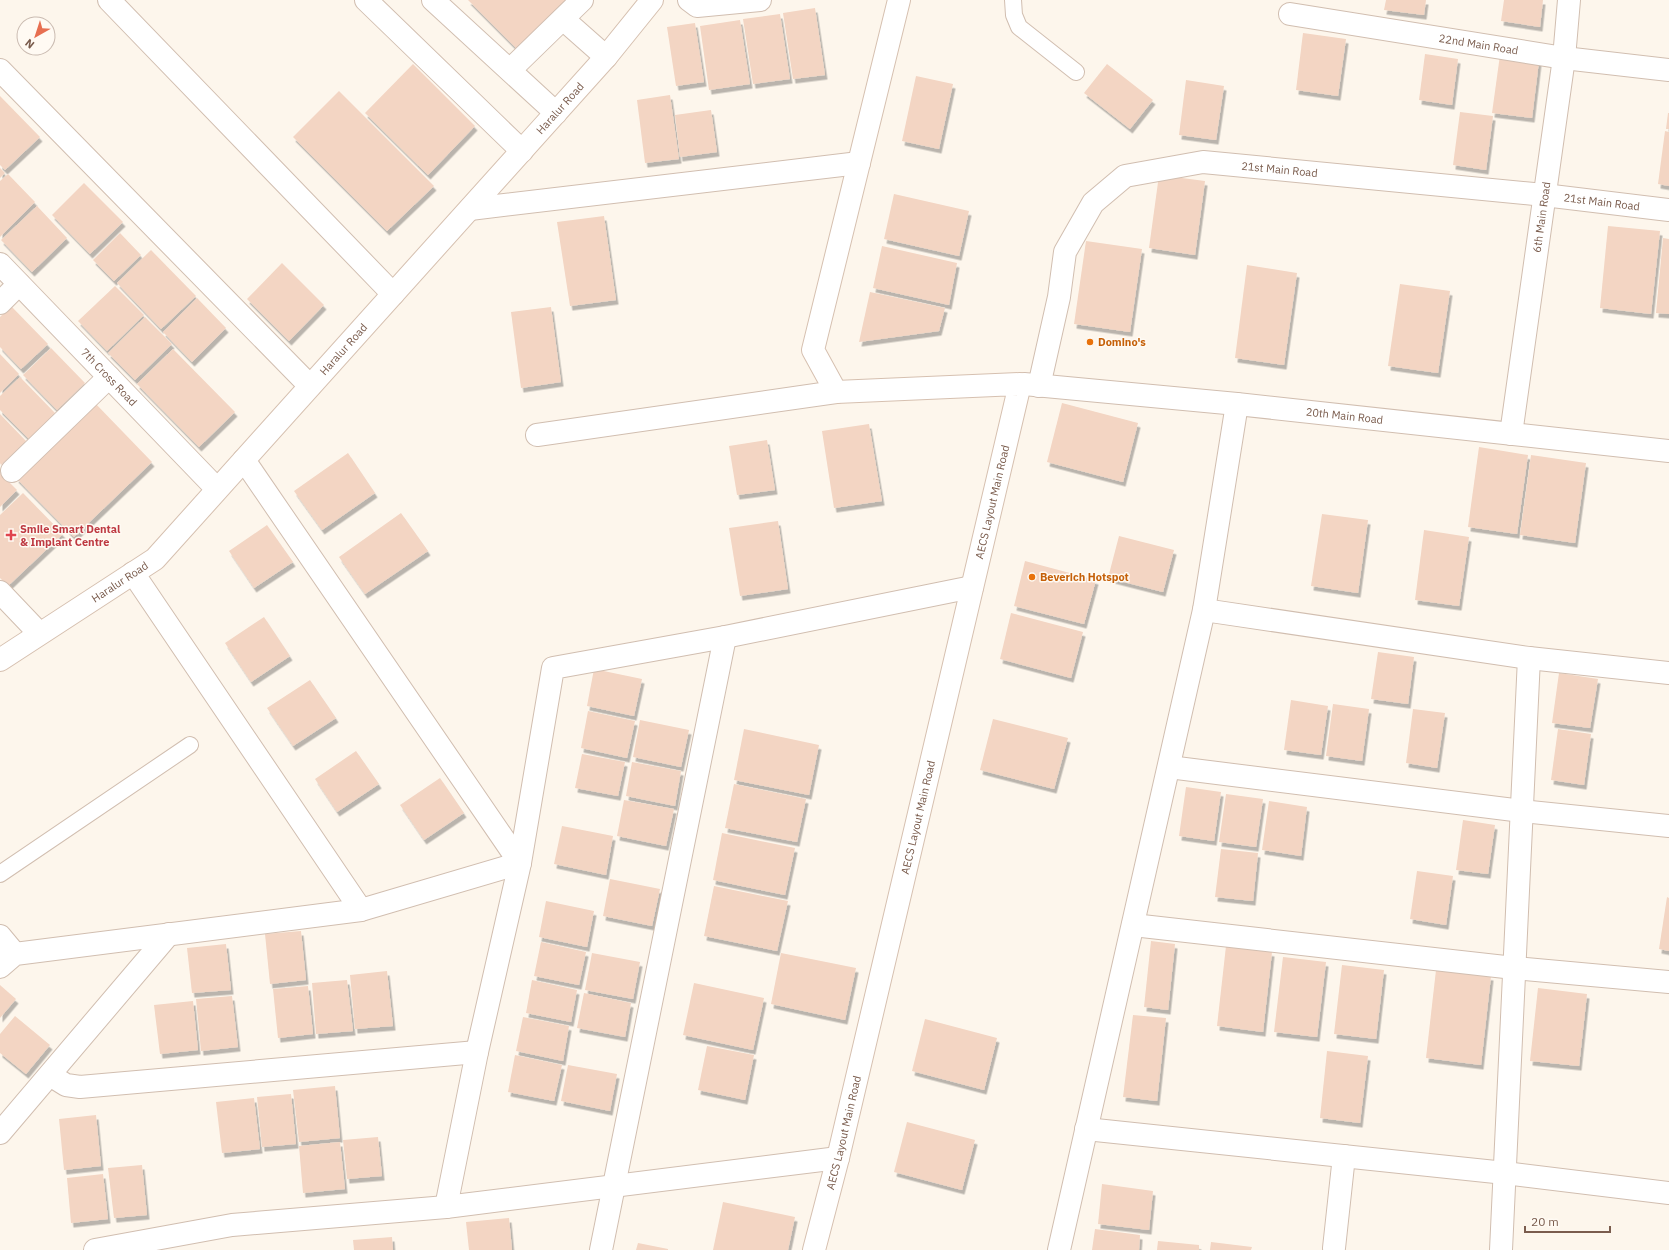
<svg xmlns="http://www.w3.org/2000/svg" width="1669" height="1250" font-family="'IBM Plex Sans',sans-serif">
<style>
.building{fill:#f3d5c3;filter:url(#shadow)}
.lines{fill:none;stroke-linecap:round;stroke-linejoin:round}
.lane-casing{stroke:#d1beb0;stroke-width:18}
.street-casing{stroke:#d1beb0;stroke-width:24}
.secondary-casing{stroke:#d6c0b0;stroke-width:24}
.lane{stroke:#fff;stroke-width:16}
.street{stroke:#fff;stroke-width:22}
.secondary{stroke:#fff;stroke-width:22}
.food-dot{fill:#e8710a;stroke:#fffaf3;stroke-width:1.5}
.health-dot{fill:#e0444e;stroke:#fffaf3;stroke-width:1.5}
.labels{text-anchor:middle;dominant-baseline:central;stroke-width:3;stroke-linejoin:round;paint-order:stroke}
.street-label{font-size:11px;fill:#7a5c4d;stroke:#fffaf3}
.food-label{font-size:11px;font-weight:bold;fill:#c56008;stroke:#fffaf3;text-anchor:start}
.health-label{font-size:11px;font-weight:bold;fill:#be3a42;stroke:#fffaf3;text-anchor:start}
</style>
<defs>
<filter id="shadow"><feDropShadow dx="2.5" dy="4.5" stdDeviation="0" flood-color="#0004"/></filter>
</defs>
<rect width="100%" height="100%" fill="#fdf6ec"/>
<g class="building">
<polygon points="468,0 571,0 519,51"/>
<polygon points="1386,0 1426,0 1424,15 1384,10"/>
<polygon points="1504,0 1543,0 1540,27 1501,21"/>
<polygon points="815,8 825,75 793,79 783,13"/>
<polygon points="780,14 790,79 753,84 743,19"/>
<polygon points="740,20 750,84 709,90 700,26"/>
<polygon points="695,23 704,82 676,86 667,27"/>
<polygon points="1303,33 1346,39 1338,96 1296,90"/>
<polygon points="1425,54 1458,59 1452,105 1419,100"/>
<polygon points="1500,55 1539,61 1532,118 1492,113"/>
<polygon points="413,64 475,126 428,175 365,113"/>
<polygon points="1107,64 1153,100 1130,129 1084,93"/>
<polygon points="916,76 953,84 939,149 902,141"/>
<polygon points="1186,80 1224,86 1216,140 1179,135"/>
<polygon points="339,91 434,186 387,231 293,137"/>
<polygon points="670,95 679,159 645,163 637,100"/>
<polygon points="0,96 40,137 5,170 0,165"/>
<polygon points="711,110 717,152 680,157 675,115"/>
<polygon points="1460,112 1493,116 1486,170 1453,165"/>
<polygon points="1668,113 1669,113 1669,129 1666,129"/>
<polygon points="1665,131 1669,132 1669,186 1658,184"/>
<polygon points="0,168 5,173 0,178"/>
<polygon points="8,174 35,202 0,237 0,181"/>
<polygon points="1159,175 1205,181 1195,255 1149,248"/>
<polygon points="84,183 123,222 90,254 52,215"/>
<polygon points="894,194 969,211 959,256 884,239"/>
<polygon points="37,206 67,238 32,272 1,240"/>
<polygon points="604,216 616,300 570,306 557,222"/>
<polygon points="1608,226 1660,231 1651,314 1600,308"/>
<polygon points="120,233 141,255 114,281 93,260"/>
<polygon points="1663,238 1669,239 1669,314 1656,313"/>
<polygon points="1086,241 1142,249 1130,332 1074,324"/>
<polygon points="882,246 957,263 949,305 873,288"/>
<polygon points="151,250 196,296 161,329 117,283"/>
<polygon points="282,263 324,305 289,341 247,299"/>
<polygon points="1247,265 1297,273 1284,365 1235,358"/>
<polygon points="1400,284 1450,291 1438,373 1388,366"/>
<polygon points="115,286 144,315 107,351 78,321"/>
<polygon points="870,292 945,308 939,331 859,342"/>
<polygon points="197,298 226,328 192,362 163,332"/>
<polygon points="11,306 48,344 21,369 0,347 0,317"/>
<polygon points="551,307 561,382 521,388 511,312"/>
<polygon points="145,317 172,344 135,380 108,353"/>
<polygon points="51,348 85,383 57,410 23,375"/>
<polygon points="173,349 235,412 199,447 137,384"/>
<polygon points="0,354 19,374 0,393"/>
<polygon points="20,377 55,413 29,439 0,410 0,396"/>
<polygon points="94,402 152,462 74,537 16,478"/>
<polygon points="1062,403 1138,423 1123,482 1047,462"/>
<polygon points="0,414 26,441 1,465 0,463"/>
<polygon points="869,424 882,501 834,508 822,431"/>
<polygon points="767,440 775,490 737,495 729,446"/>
<polygon points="1479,447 1528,455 1517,534 1468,527"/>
<polygon points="348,453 375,493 322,530 294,491"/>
<polygon points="1531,455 1586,463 1575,543 1520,535"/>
<polygon points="0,473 17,490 0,507"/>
<polygon points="23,493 63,534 8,586 0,578 0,515"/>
<polygon points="401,513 428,551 365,594 339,557"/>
<polygon points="1322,514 1368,520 1358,593 1311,586"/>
<polygon points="778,521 788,589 740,596 729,528"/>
<polygon points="267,525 293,562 254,588 229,551"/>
<polygon points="1424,530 1469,537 1459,606 1415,600"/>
<polygon points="1119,536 1174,550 1163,592 1108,578"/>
<polygon points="1025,561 1096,580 1084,624 1014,606"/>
<polygon points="1011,613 1083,632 1071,678 1000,659"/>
<polygon points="264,617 290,656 251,682 225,643"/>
<polygon points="1378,652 1414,657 1408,704 1371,699"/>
<polygon points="594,669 642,679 634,716 587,706"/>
<polygon points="1559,673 1598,679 1590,728 1552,723"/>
<polygon points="310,680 336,718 293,746 267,708"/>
<polygon points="1291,700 1328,706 1321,755 1284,750"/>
<polygon points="1333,704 1369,709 1362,761 1326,756"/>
<polygon points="1413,709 1445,713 1437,768 1406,763"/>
<polygon points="588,711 635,721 627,758 581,748"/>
<polygon points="993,719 1068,738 1054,789 980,770"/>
<polygon points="640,720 689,730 681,767 633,757"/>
<polygon points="744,729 819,745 809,795 734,780"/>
<polygon points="1558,729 1591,734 1584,785 1551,780"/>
<polygon points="356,751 379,784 337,812 315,779"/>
<polygon points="582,754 625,762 618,796 575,788"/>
<polygon points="632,762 681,771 675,806 626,796"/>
<polygon points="440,778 464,813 424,840 400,805"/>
<polygon points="734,784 806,799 797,842 725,828"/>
<polygon points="1186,787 1221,792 1214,841 1179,836"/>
<polygon points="1226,794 1263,799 1256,847 1219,842"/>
<polygon points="624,800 674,809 666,846 617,836"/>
<polygon points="1269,801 1307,807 1301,856 1262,850"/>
<polygon points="1463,820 1495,825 1488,874 1456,870"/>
<polygon points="562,826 613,836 606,875 554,864"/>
<polygon points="722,833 795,848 785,895 713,880"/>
<polygon points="1221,849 1258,853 1253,901 1215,897"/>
<polygon points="1417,871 1453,876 1446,925 1410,919"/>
<polygon points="610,879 660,889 652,926 603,916"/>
<polygon points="714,886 788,901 777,951 704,936"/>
<polygon points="1667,897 1669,898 1669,951 1659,949"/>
<polygon points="546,901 594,911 587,947 539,937"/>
<polygon points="301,931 306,980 270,984 265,934"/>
<polygon points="1151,941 1175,944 1168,1010 1144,1007"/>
<polygon points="541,942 586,952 579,985 534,976"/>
<polygon points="226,944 231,990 192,993 187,948"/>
<polygon points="1226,946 1272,952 1263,1032 1217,1026"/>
<polygon points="592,953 640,962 633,999 585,990"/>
<polygon points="781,953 856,968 845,1020 771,1004"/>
<polygon points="1283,957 1326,962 1317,1037 1274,1032"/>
<polygon points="1342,965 1384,970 1376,1039 1334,1034"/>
<polygon points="1436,970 1491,976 1481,1065 1426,1058"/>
<polygon points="387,971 393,1026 355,1029 350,975"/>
<polygon points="347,980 353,1031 316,1034 312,983"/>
<polygon points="532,980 577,990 571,1022 526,1013"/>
<polygon points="694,983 764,998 753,1050 683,1035"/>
<polygon points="0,985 16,999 0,1018"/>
<polygon points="308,986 313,1034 278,1038 273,989"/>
<polygon points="1538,988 1587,994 1579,1066 1530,1061"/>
<polygon points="584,993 631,1003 625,1037 577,1028"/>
<polygon points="232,996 238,1047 201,1051 196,999"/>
<polygon points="193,1001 198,1050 160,1054 154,1005"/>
<polygon points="1133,1015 1166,1018 1157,1101 1123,1097"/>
<polygon points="15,1016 50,1045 26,1074 0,1053 0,1034"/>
<polygon points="523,1017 569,1026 563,1061 516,1051"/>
<polygon points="925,1019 997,1038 984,1090 912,1071"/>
<polygon points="707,1046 754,1055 745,1100 698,1090"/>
<polygon points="1327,1051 1368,1056 1360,1123 1320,1118"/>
<polygon points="515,1055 562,1065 554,1101 508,1092"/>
<polygon points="568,1065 617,1074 610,1111 561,1101"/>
<polygon points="335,1086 340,1138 299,1142 293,1090"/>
<polygon points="291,1094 296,1144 262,1147 257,1097"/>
<polygon points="254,1098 260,1149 222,1153 216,1102"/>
<polygon points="96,1115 101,1166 64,1170 59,1119"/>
<polygon points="907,1122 975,1140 962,1190 894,1172"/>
<polygon points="378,1137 382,1176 347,1179 343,1140"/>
<polygon points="340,1142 345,1189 303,1193 299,1146"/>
<polygon points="142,1165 147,1215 114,1218 108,1168"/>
<polygon points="103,1174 108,1219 71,1223 67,1178"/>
<polygon points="1102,1184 1153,1191 1149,1230 1098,1224"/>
<polygon points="723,1202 795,1217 788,1250 713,1250"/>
<polygon points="509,1218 512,1250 469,1250 466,1222"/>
<polygon points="1095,1229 1140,1235 1139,1250 1092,1250"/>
<polygon points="392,1237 393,1250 354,1250 353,1240"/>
<polygon points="1158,1241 1199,1245 1199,1250 1157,1250"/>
<polygon points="1211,1242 1252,1247 1251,1250 1210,1250"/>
<polygon points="638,1243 668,1249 668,1250 636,1250"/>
</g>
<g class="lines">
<defs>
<g id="lane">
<polyline points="1013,0 1014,15 1019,27 1076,72"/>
<polyline points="0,874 190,745"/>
</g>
<g id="street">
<polyline points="109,0 393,294"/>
<polyline points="366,0 522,151"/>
<polyline points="433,0 556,113"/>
<polyline points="689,0 697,6 760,0"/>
<path id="s1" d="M1290,14L1564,58L1669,70"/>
<polyline points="563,19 606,57"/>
<polyline points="0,70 310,386"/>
<polyline points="510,70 582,0"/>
<polyline points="470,209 859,163"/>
<path id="s2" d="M0,264L217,489"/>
<polyline points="0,303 19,284"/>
<path id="s3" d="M1024,384L1237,404L1669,451"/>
<path id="s4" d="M1039,386L1059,297L1065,252L1093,203L1125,176L1203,162L1224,164L1544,195L1669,210"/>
<path id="s5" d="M1511,434L1564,58L1569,0"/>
<polyline points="537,435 836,392"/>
<polyline points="12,471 109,377"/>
<polyline points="133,573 361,910"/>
<polyline points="0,592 39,633"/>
<polyline points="1204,610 1529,658 1669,673"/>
<polyline points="1169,767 1522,811 1669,826"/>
<polyline points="1133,925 1514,968 1669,982"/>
<polyline points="0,936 15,954"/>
<polyline points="0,967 15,954 361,910 520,863 244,460"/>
<polyline points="50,1075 66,1085 80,1087 477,1052"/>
<polyline points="1086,1129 1505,1173 1669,1193"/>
<polyline points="0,1133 169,934"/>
<polyline points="446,1207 477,1052 520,863 553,668 725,637 972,587"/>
<polyline points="1334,1248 1344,1156"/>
<polyline points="95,1250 232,1225 446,1207 838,1158"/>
<polyline points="601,1250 725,637"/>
<polyline points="1059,1250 1204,610 1237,404"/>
<polyline points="1501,1250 1529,658"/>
</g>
<g id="secondary">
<path id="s6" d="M0,660L155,559L606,57L652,0"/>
<path id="s7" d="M814,1250L838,1158L1020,384L836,392L813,350L899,0"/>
</g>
</defs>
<use href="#lane" class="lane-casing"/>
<use href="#street" class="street-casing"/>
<use href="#secondary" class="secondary-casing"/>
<use href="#lane" class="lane"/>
<use href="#street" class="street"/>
<use href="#secondary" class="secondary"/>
</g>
<g class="food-dot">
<circle cx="1090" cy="342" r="4"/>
<circle cx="1032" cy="577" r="4"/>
</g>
<path class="health-dot" d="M9 529h4v4h4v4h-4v4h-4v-4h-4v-4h4z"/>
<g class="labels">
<g class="street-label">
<text stroke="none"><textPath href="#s1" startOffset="191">22nd Main Road</textPath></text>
<text stroke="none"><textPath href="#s6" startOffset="791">Haralur Road</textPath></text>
<text stroke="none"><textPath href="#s4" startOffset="391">21st Main Road</textPath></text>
<text stroke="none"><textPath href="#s4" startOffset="715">21st Main Road</textPath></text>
<text stroke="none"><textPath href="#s5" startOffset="219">6th Main Road</textPath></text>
<text stroke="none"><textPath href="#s6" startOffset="467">Haralur Road</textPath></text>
<text stroke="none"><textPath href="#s2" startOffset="157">7th Cross Road</textPath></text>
<text stroke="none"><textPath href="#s3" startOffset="322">20th Main Road</textPath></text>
<text stroke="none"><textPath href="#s7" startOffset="769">AECS Layout Main Road</textPath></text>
<text stroke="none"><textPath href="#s6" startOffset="143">Haralur Road</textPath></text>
<text stroke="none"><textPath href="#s7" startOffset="445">AECS Layout Main Road</textPath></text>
<text stroke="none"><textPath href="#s7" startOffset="121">AECS Layout Main Road</textPath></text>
</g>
<g class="food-label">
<text x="1098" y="342">Domino's</text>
<text x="1040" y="577">Beverich Hotspot</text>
</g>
<g class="health-label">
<text x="20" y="529">Smile Smart Dental<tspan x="20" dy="13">&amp; Implant Centre</tspan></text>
</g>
</g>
<g transform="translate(36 36) rotate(219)"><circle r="19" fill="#fffaf3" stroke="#cabbb1"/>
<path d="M0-3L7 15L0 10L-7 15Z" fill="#e76f51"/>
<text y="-6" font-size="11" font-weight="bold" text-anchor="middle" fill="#7a5c4d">N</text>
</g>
<path d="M1525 1226v6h85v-6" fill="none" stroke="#7a5c4d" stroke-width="2"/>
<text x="1531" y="1226" font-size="12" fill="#7a5c4d" stroke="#fffaf3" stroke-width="3" paint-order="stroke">20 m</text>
</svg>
